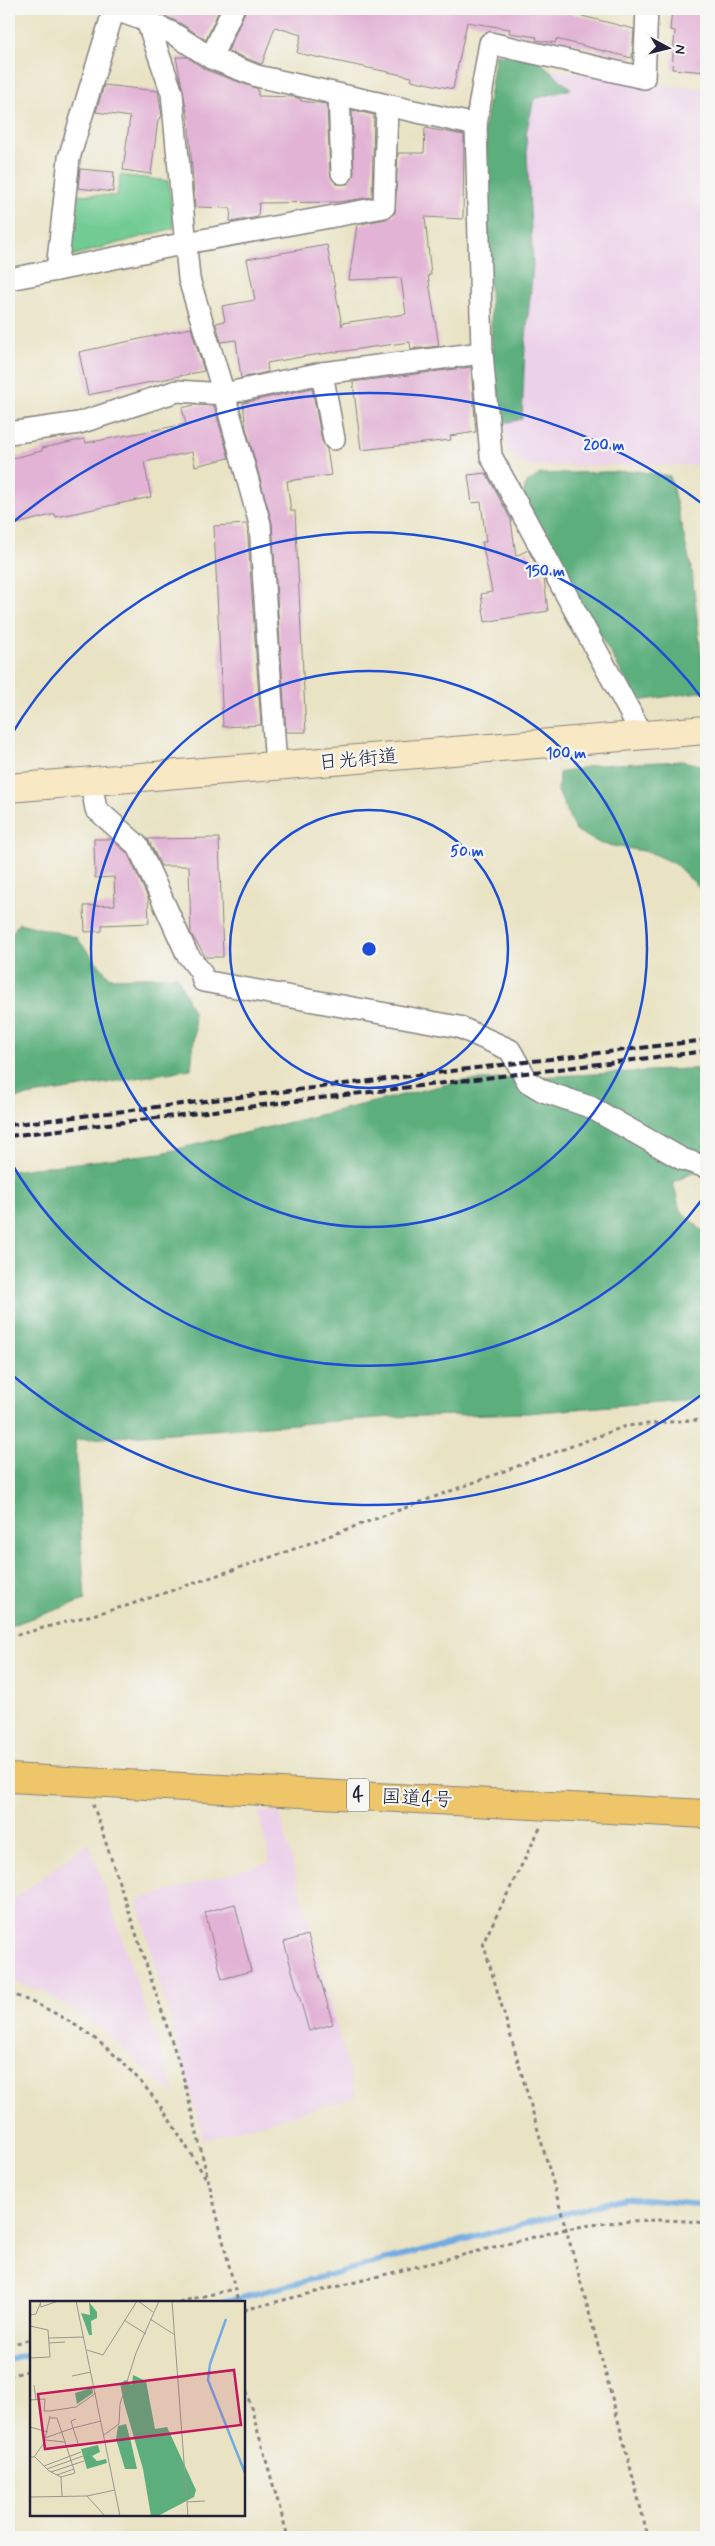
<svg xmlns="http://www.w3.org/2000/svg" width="715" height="2546" font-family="Mynerve,'Klee One',sans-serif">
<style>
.built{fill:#ecd1ea}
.green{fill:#71cb93;stroke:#4a7667}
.forest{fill:#5caf7d;stroke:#3f685c}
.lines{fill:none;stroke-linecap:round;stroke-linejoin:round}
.stream{stroke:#72aae1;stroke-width:5.5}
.building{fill:#e2b3d5}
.street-casing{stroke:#868280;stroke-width:24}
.secondary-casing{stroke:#868280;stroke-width:30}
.highway-casing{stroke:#868280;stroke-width:30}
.path{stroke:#868280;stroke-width:3;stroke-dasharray:4 4;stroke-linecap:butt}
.street{stroke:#fff;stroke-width:21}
.secondary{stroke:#f8e8c3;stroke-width:28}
.highway{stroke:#eec569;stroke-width:28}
.rail{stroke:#22223b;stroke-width:4;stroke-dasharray:8 4;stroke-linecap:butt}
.ring{fill:none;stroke:#1d4ed8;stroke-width:2.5}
.labels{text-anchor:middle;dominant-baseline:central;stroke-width:4.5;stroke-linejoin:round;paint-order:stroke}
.shield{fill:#f6f6f2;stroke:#626272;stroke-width:1}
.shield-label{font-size:19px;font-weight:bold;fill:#22223b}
.street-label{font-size:20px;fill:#22223b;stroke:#f6f6f2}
.inset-river{fill:none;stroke:#72aae1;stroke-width:2.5}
.inset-road{fill:none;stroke:#99968d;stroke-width:1}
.view{fill:#c2185b;fill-opacity:0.15;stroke:#c2185b;stroke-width:2.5}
.inset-edge{fill:none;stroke:#22223b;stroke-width:2.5}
.centre{fill:#1d4ed8;stroke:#f6f6f2;stroke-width:2.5}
.ring-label{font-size:15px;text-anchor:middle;font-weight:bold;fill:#1d4ed8;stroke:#f6f6f2;stroke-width:4.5;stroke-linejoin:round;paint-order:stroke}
</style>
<rect width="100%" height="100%" fill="#f6f6f2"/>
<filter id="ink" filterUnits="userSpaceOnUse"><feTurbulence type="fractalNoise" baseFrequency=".02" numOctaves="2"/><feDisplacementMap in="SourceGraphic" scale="10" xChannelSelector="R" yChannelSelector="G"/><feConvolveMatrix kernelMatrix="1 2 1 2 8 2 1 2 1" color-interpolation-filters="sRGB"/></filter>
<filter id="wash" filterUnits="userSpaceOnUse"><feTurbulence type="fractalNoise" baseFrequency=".0096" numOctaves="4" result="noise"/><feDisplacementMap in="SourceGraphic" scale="20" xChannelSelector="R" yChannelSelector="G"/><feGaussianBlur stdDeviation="1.12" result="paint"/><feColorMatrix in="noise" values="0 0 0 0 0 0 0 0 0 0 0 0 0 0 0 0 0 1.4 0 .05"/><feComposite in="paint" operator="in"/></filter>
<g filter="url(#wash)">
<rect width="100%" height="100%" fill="#e9e3c4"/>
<g class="built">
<polygon points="502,62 657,85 706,88 706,465 527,466 507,452 497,352"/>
<polygon points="258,1812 279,1812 356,2097 204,2140 137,1900 270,1862"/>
<polygon points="89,1842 175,2094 155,2079 105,2031 44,1992 9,1980 9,1903"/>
</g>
<polygon class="green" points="120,175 168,181 174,228 67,257 73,194 117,196"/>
<g class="forest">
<polygon points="496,54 538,60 571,89 534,99 526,134 533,266 525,347 522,419 495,425 484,129"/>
<polygon points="636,471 670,476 692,572 705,691 638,701 521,498 527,483 540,474"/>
<polygon points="682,761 706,766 706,894 675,864 649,852 601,844 575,830 558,791 559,773 595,765"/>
<polygon points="19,923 76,937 110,978 177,976 193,1012 195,1030 191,1069 9,1099 9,937"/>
<polygon points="706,1068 706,1167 673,1182 680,1210 706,1234 706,1398 528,1413 391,1417 75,1440 85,1600 9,1626 9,1171 161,1153 461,1081"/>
</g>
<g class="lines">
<g class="stream">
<polyline points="224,2302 625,2198 706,2205"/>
<polyline points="9,2359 31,2353"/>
</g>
</g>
<g id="blocks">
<g class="building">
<polygon points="150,9 215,9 219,10 206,40 180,23"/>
<polygon points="246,9 533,9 565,14 566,12 634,29 632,57 632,58 556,39 555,43 536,40 537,37 509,33 510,29 467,22 453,89 411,80 412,77 297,53 301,35 275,27 262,64 261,64 228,51"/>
<polygon points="672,9 706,9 703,43 706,43 706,72 672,69 675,31 670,30"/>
<polygon points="176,57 187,57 206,70 258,89 258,96 294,97 301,99 301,101 327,104 330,173 337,184 348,184 354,173 352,110 374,115 372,197 339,202 259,203 258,217 230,222 231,208 195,207 188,117"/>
<polygon points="104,85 158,91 162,116 158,120 151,174 123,170 130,117 96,112"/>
<polygon points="425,128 464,135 463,219 425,217 431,275 428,275 439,346 411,349 410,342 307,356 267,363 268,372 241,378 236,340 221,342 216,323 225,321 222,306 255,300 247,259 327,245 342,326 342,323 406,314 401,278 349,280 357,225 386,219 395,213 398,153 424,153"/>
<polygon points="80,169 114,172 113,192 78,188"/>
<polygon points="191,328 204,371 88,395 79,352"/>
<polygon points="471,367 476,432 450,436 451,440 361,450 353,382"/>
<polygon points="312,388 322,441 327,449 331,475 287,481 291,511 295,511 306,732 286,732 272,523 246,428 243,403"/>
<polygon points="194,405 214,406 229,458 195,466 192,452 144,462 151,497 56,517 55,514 9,526 9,459 42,451 42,448 85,439 86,443 186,424 182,408"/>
<polygon points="486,473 511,520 516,556 528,550 544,579 548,611 485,622 481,594 492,592 482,542 486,542 481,502 472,503 468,475"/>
<polygon points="247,524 261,725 223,727 214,526"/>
<polygon points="219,838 223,957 206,957 191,934 189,866 161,866 148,839"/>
<polygon points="94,839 111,839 128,854 148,898 149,923 102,925 102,931 85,932 84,906 115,905 114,877 95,878"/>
<polygon points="235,1904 251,1971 222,1979 205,1912"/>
<polygon points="308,1935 333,2024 309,2031 284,1942"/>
</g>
</g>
</g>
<g filter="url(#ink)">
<use href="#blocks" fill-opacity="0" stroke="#868280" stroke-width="1"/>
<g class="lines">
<defs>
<g id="street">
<polyline points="113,9 147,21 174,34 211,58 257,76 476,125"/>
<polyline points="114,9 69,158 57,270 186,243 384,207 387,106"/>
<polyline points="147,21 172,93 189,279 224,394 322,373 334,439"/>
<polyline points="211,58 233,9"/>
<polyline points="339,95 342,173"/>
<polyline points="9,279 57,270"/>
<polyline points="322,373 482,353"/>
<polyline points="9,433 79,423 177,391 224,394 260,524 276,767"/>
<polyline points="643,736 491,456 482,353 476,125 490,43 644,78 647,9"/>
<polyline points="91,782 96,809 138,846 187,954 201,972 203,981 459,1027 510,1050 528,1082 543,1091 590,1107 682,1159 706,1167"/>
</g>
<polyline id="secondary" points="9,788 706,730"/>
<polyline id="highway" points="9,1778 706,1814"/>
</defs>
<use href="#street" class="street-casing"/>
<use href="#secondary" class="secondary-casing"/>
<use href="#highway" class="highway-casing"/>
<g class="path">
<polyline points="9,1637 126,1606 283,1553 626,1426 692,1420 706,1421"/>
<polyline points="93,1804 182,2072 238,2302"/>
<path d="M540,1828L483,1943C542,2140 598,2338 648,2537"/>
<path d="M9,1993C64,2013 108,2042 146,2088C169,2115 187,2149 206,2178"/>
<polyline points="179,2302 234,2289"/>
<path d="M244,2310L566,2229C613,2221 658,2217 706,2223"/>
<polyline points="9,2345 31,2339"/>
<polyline points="9,2376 31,2370"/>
<polyline points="244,2383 288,2537"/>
</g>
<use href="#street" class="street"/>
<use href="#secondary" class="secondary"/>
<use href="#highway" class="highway"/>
<g class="rail">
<polyline points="9,1125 706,1040"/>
<polyline points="9,1136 706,1051"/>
</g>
</g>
</g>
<g class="ring">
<circle cx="369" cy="949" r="139"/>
<circle cx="369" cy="949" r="278"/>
<path d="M704 1197A417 417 0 0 1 10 1161M10 737A417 417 0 0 1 704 701"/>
<path d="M704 1393A556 556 0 0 1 12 1375M12 523A556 556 0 0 1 704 505"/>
</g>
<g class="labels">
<rect class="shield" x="347" y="1778.5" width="22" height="33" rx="4"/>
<g class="shield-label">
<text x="358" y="1795">4</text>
</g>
<g class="street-label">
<text transform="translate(358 760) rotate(-5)">日光街道</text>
<text transform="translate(417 1799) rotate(3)">国道4号</text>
</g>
</g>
<g transform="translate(30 2301)">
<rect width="215" height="215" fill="#e9e3c4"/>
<path d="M59,1L67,11V17L61,20L62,34H59L51,12L60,14ZM103,74L116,80L125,128L137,126L166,189L164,196L128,215H121L113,168L94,102L90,82L96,79L102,84ZM62,87L63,92L47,103L45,92ZM96,123L101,141L107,168H95L86,138L88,125ZM68,144L70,151L62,155L67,160L76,158L77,162L57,168L51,148Z" fill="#5caf7d"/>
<path class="inset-river" d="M196,18L180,63L178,79L215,172"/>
<path class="inset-road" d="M10,0L11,6L28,0M46,0L90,215M108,0L123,11M142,0L158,215M0,14L6,13L10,3M120,18L145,34M94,19L116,33M0,25L18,29L20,56L0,57M18,37L54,36M19,42L35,41M57,49L73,54L107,0M42,75L61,71M4,84L6,99M0,99L15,98L14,110H20L46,106L66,92M0,126L18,131M74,134L89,123L90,103L106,52L129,0M15,137L43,127L41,120L46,118M15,139L35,141L27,117H20M49,145L43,127L71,120M4,155L19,170L31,176L45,172L35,141M0,156H4L14,142L20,115M14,165L51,151M17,168L53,155M21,171L54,160M27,174L44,168M31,176L32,195M57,195L75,215M0,196L57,195L85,189M157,201L175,200"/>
<path class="view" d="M204,69L211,124L15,148L8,93Z"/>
<rect width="215" height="215" class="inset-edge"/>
</g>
<circle cx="369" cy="949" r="8" class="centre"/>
<g class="ring-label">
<text x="604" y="450">200 m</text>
<text x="545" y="576">150 m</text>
<text x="566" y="758">100 m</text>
<text x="467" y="856">50 m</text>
</g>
<rect width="715" height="2546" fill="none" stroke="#f6f6f2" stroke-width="30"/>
<g transform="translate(668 48) rotate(97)" stroke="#f6f6f2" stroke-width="4" paint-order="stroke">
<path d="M0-4L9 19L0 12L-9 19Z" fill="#22223b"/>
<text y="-8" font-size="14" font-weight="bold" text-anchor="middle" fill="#22223b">N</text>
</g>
</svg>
